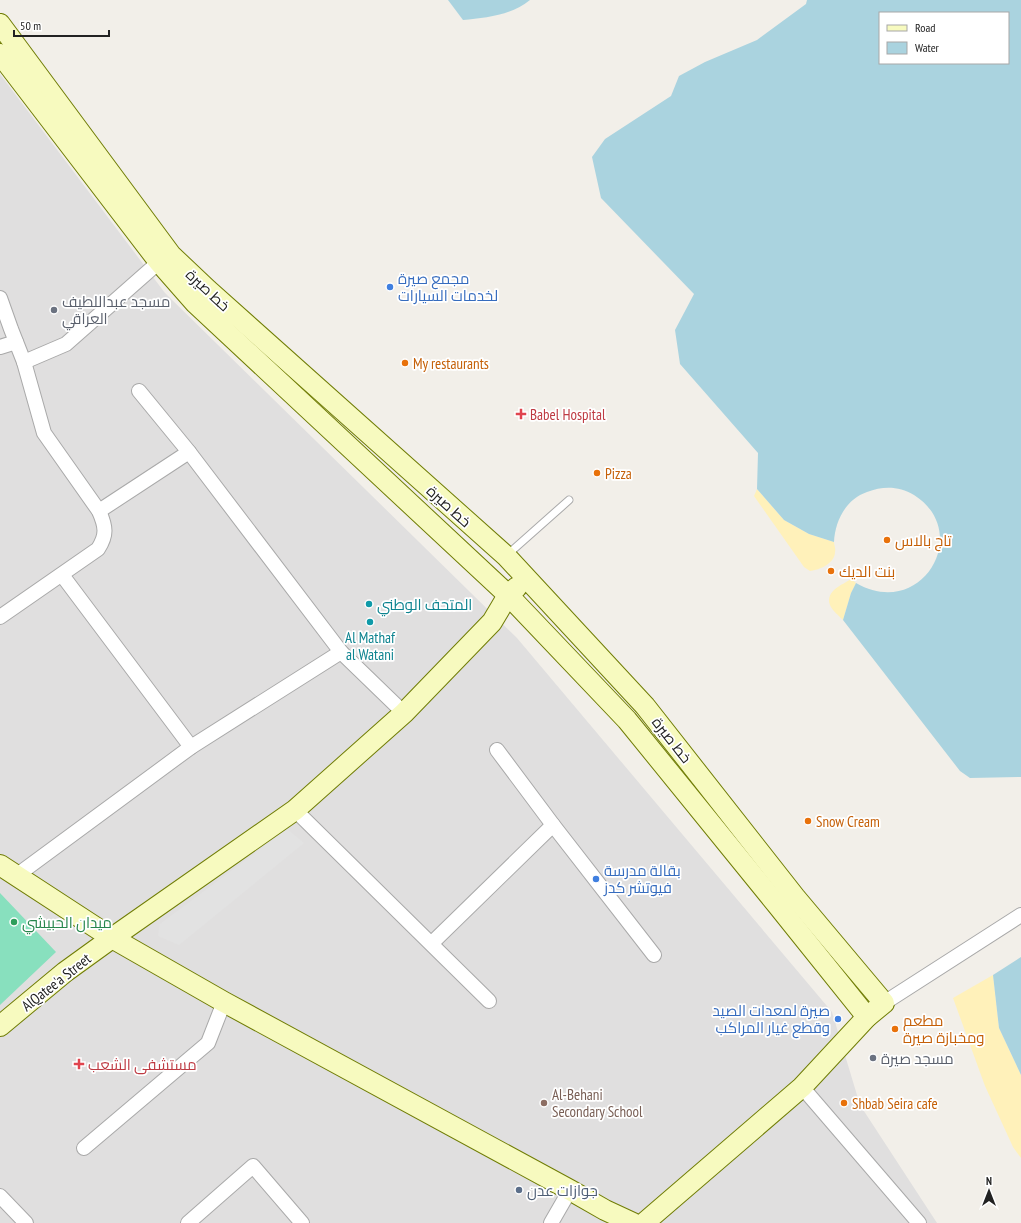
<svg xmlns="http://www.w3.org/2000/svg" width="1021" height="1223" font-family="'PT Sans Narrow',Cairo,sans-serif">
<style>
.residential{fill:#e0dfdf}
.sand{fill:#fff1ba}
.pitch{fill:#88e0be}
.parking{fill:#e2e2e2}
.water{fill:#aad3df;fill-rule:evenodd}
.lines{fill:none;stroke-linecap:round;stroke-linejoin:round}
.lane-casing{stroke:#a9a9a9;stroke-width:9}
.street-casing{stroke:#a9a9a9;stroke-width:16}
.secondary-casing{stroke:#707d05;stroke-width:22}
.lane{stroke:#fff;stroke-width:7}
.street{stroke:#fff;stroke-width:14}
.secondary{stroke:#f7fabf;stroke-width:20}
.shop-dot{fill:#3f7fe0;stroke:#fff;stroke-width:1.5}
.worship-dot{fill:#6b7280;stroke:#fff;stroke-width:1.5}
.food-dot{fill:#e8710a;stroke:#fff;stroke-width:1.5}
.health-dot{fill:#e0444e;stroke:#fff;stroke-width:1.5}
.culture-dot{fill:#0f9aa8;stroke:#fff;stroke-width:1.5}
.leisure-dot{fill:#2e9e5b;stroke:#fff;stroke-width:1.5}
.education-dot{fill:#8d6e63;stroke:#fff;stroke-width:1.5}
.service-dot{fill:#5c6f8a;stroke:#fff;stroke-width:1.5}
.labels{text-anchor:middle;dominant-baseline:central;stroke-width:3.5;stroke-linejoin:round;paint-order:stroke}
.shop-label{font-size:15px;fill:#366cbe;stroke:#fff;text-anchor:start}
.street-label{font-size:15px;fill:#222;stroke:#fff}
.worship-label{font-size:15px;fill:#5b616d;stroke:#fff;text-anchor:start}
.food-label{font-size:15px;fill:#c56008;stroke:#fff;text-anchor:start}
.health-label{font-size:15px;fill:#be3a42;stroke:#fff;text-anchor:start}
.culture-label{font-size:15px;fill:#0d838f;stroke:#fff;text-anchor:start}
.leisure-label{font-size:15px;fill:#27864d;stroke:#fff;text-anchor:start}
.education-label{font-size:15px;fill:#785e54;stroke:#fff;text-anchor:start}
.service-label{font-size:15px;fill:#4e5e75;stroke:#fff;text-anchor:start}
</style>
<rect width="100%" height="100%" fill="#f2efe9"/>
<polygon class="residential" points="0,74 165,293 517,638 832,1012 860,1105 937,1223 0,1223"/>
<g class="sand">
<path d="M757,489L784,520L809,534L834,542C834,545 836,549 835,552C835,563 820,570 810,571L804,567L754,496Z"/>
<path d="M851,579L856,583L851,593L843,620C839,616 832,610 830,605C825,591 842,585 851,579Z"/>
<polygon points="993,975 999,1028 1021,1075 1021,1158 1013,1147 985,1086 953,998"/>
</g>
<polygon class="pitch" points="0,893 56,952 0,1005"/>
<polygon class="parking" points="287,829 304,843 179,945 158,936 160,924"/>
<g class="water">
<path d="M448,0H530C512,15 486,18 463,20Z"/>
<path d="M807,0H1021V777L970,778L960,771L843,620L851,593L856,583C922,621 973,532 914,495C899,486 883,486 867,492C846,499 835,521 834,542L809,534L784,520L757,489L758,453L680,364L675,330L694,294L601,198L592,157L605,139L671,96L679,76L705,62L757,40L806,4ZM880,13H1008V63H880Z"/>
<polygon points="1021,957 1021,1075 999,1028 993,975"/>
</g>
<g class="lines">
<defs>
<polyline id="lane" points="506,556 569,500"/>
<g id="street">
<path d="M0,298L11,329L24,362L44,433L99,511C106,527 107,535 98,549L0,617"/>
<polyline points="0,347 16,342"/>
<polyline points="24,362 66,344 159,262"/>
<polyline points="139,391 189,452 341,652"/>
<polyline points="99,511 189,452"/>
<polyline points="62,575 191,747"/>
<polyline points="497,750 553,825 654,955"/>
<polyline points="295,810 489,1001"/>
<polyline points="16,876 191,747 341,652 404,713"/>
<polyline points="432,943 553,825"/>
<polyline points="884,1003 1021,915"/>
<polyline points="802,1087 919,1223"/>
<polyline points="84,1148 208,1043 224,1002"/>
<polyline points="0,1196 26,1223"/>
<polyline points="188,1223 253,1166 302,1223"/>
<polyline points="551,1223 570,1190"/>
</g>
<g id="secondary">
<polyline points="0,24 171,255 208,290 506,556 645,706 795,897 884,1003 867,1017 802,1087 644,1223"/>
<polyline points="0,54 159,262 195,303 508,595 627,720 778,906 867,1017"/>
<polyline points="0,865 112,938 224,1002 570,1190 605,1210 633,1223"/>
<polyline points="0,1026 65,972 112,938 295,810 404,713 492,622 508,595 517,587"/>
</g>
</defs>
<use href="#lane" class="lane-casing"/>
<use href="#street" class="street-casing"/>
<use href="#secondary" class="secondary-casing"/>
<use href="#lane" class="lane"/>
<use href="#street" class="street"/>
<use href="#secondary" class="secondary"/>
</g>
<g class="shop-dot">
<circle cx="390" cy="287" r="4"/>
<circle cx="596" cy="879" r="4"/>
<circle cx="838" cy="1019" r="4"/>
</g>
<g class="worship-dot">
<circle cx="54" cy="310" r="4"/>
<circle cx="873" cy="1058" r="4"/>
</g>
<g class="food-dot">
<circle cx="405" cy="363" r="4"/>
<circle cx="597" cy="473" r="4"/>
<circle cx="887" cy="540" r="4"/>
<circle cx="831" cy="571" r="4"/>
<circle cx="808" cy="821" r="4"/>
<circle cx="895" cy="1029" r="4"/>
<circle cx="844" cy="1103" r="4"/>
</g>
<g class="health-dot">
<path d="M519 408h4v4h4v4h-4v4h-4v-4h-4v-4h4z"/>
<path d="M77 1058h4v4h4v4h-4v4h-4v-4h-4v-4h4z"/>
</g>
<g class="culture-dot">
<circle cx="369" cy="604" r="4"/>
<circle cx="370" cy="622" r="4"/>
</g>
<circle class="leisure-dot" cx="14" cy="922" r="4"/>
<circle class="education-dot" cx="544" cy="1103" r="4"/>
<circle class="service-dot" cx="519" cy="1190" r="4"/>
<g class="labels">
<g class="shop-label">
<text x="398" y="278">مجمع صيرة<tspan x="398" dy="17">لخدمات السيارات</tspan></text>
<text x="604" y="870">بقالة مدرسة<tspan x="604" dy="17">فيوتشر كدز</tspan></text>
<text x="830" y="1010" text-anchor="end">صيرة لمعدات الصيد<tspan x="830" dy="17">وقطع غيار المراكب</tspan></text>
</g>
<g class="street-label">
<text transform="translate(208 290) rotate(43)">خط صيرة</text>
<text transform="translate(449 506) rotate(42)">خط صيرة</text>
<text transform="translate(672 740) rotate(52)">خط صيرة</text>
<text transform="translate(56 982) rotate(-38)">AlQatee'a Street</text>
</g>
<g class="worship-label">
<text x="62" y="301">مسجد عبداللطيف<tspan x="62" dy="17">العراقي</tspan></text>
<text x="881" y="1058">مسجد صيرة</text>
</g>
<g class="food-label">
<text x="413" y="363">My restaurants</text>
<text x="605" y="473">Pizza</text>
<text x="895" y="540">تاج بالاس</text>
<text x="839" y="571">بنت الديك</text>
<text x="816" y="821">Snow Cream</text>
<text x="903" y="1020">مطعم<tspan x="903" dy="17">ومخبازة صيرة</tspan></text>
<text x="852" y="1103">Shbab Seira cafe</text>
</g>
<g class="health-label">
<text x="530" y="414">Babel Hospital</text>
<text x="88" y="1064">مستشفى الشعب</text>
</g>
<g class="culture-label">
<text x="377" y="604">المتحف الوطني</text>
<text x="370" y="637" text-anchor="middle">Al Mathaf<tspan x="370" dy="17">al Watani</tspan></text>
</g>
<g class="leisure-label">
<text x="22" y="922">ميدان الحبيشي</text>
</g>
<g class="education-label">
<text x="552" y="1094">Al-Behani<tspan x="552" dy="17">Secondary School</tspan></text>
</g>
<g class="service-label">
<text x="527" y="1190">جوازات عدن</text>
</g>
</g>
<rect x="879" y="12" width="130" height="52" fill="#ffffff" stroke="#a7a7a7"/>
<rect x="887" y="25" width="20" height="6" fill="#f7fabf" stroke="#a7a7a7"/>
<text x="915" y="32" font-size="12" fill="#222222">Road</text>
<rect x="887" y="42" width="20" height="12" fill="#aad3df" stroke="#a7a7a7"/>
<text x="915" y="52" font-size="12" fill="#222222">Water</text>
<g transform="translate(989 1191)" stroke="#ffffff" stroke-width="3" paint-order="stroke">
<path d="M0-3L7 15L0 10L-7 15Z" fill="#222222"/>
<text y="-6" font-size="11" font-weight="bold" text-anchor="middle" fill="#222222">N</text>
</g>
<path d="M14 30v6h95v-6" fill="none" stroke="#222222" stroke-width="2"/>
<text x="20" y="30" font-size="12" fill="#222222" stroke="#ffffff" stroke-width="3" paint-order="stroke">50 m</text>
</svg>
